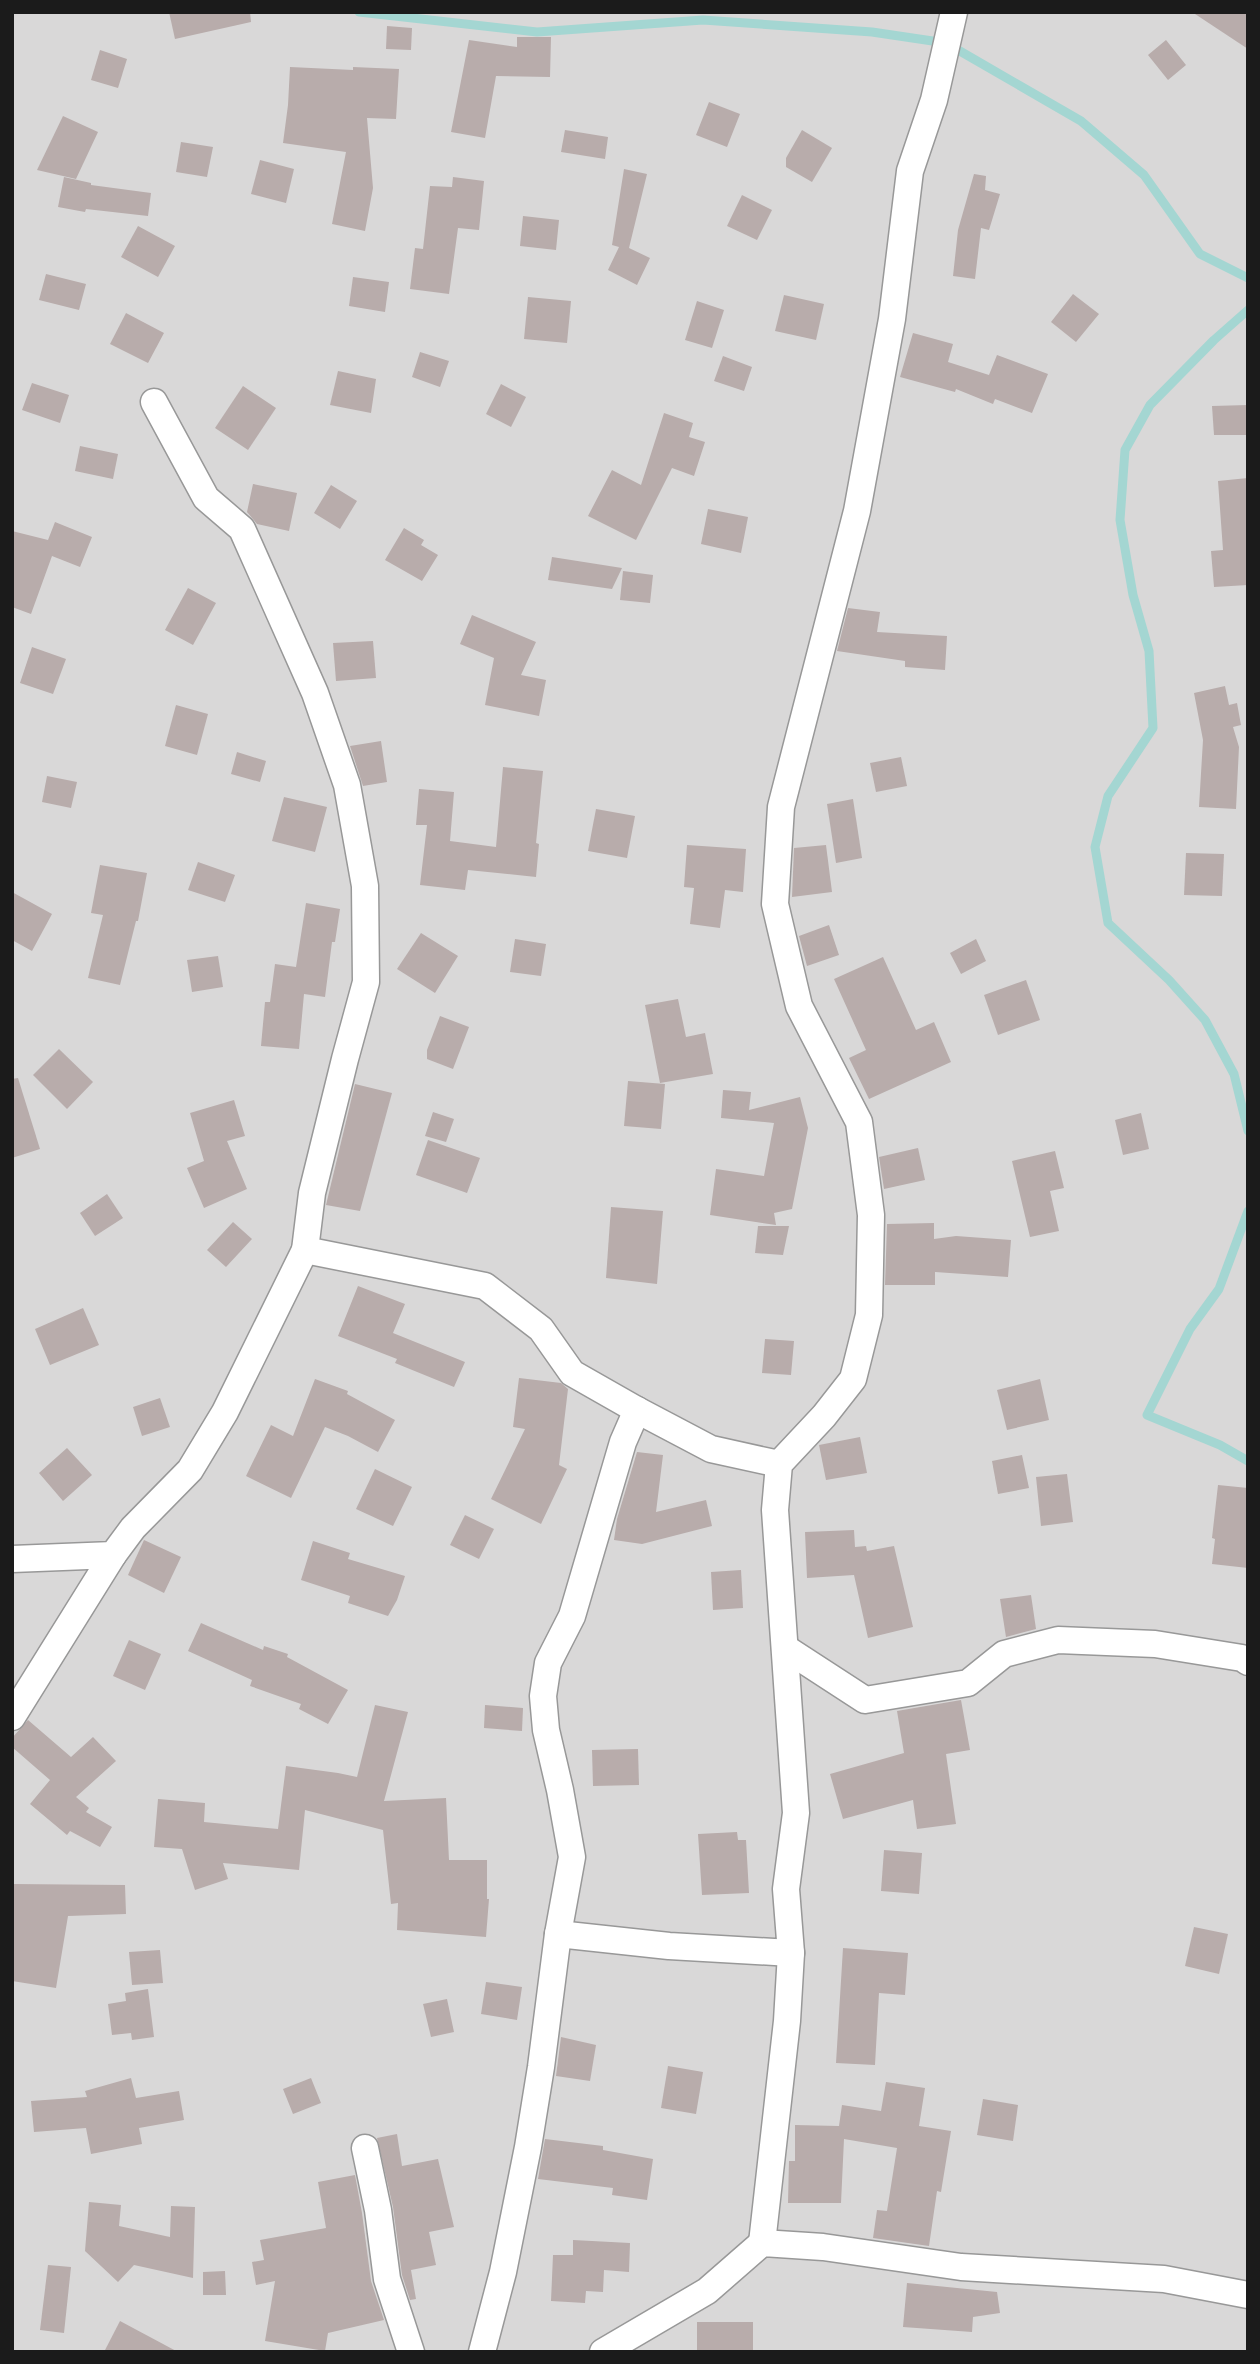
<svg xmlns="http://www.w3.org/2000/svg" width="1260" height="2364" font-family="Manrope,sans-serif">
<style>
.residential{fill:#d9d8d8}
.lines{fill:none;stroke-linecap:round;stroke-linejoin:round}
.stream{stroke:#a4d6d2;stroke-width:9}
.building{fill:#b8acab}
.minor-casing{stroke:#989898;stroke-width:29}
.minor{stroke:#fff;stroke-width:26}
</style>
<rect width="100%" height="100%" fill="#ebe5e1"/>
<rect class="residential" x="12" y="12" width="1236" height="2340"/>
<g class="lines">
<g class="stream">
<polyline points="359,12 537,32 703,20 872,32 946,43 1081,121 1144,175 1200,254 1248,278"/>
<polyline points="1248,310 1214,340 1150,405 1125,450 1120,520 1133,595 1149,651 1153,728 1108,796 1095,847 1108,923 1169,980 1205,1020 1234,1074 1248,1131"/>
<polyline points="1248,1211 1219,1289 1190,1329 1147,1415 1220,1445 1248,1461"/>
</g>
</g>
<g class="building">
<polygon points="169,12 250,12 251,22 175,39"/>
<polygon points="1192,12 1248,12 1248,49"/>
<polygon points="387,26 412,28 411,50 386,49"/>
<polygon points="517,37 551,37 550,77 496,76 485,138 451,132 469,40 517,47"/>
<polygon points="1166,40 1186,65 1168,80 1148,55"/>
<polygon points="100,50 127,59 118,88 91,80"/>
<polygon points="290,67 353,70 353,67 399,69 396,119 367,118 373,188 365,231 332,224 346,152 283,143 288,105"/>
<polygon points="709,102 740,114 727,147 696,135"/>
<polygon points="63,116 98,132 76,179 37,170"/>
<polygon points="565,130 608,137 605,159 561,152"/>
<polygon points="802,130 832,148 812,182 786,167 786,158"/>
<polygon points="181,142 213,147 207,177 176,172"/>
<polygon points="260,160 294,169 286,203 251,194"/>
<polygon points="624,169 647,174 629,248 650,258 637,285 608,270 619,247 612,245"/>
<polygon points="974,174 986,176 985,190 1000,194 989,230 981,228 975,279 953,276 958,230"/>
<polygon points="64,177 91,183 91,185 151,193 148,216 86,209 85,212 58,207"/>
<polygon points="453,177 484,181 479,230 458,228 449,294 410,289 415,248 423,249 430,186 452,187"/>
<polygon points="742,195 772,210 757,240 727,226"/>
<polygon points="523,216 559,220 556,250 520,246"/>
<polygon points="138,226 175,246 158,277 121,257"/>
<polygon points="46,274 86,284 79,310 39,300"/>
<polygon points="353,277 389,282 385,312 349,306"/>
<polygon points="1073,294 1099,314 1076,342 1051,322"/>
<polygon points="784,295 824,304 816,340 775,331"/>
<polygon points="528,297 571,301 567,343 524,339"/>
<polygon points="697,301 724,310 712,348 685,340"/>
<polygon points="126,313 164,333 148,363 110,344"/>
<polygon points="913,333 953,344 948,362 989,375 997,355 1048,374 1032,413 995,399 993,404 956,389 955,392 900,377"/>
<polygon points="420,352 449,361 440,387 412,377"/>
<polygon points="723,356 752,367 744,391 714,381"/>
<polygon points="338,371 376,379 371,413 330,405"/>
<polygon points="32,383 69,395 60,423 22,410"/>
<polygon points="501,384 526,397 511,427 486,414"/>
<polygon points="243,386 276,408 248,450 215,428"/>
<polygon points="1248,405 1248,435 1214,435 1212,406"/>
<polygon points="664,413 693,423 689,437 705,442 694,476 672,468 636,540 588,516 612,470 641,485"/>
<polygon points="80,446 118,454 113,479 75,471"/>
<polygon points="1248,478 1248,585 1214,587 1211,551 1223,550 1218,481"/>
<polygon points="253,484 297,493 289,531 257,524 247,512"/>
<polygon points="331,485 357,501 340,529 314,513"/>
<polygon points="708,509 748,517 741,553 701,544"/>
<polygon points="55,522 92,537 80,567 52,556 31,614 12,607 12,531 48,540"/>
<polygon points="404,528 424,540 421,545 438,555 422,581 385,560"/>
<polygon points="552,557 622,568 612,589 548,580"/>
<polygon points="623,571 653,575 650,603 620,600"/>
<polygon points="188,588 216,603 193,645 165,630"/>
<polygon points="848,608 880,612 877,632 947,636 945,670 905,667 905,661 837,651"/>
<polygon points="472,615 536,642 521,675 546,680 539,716 485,705 494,658 460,644"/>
<polygon points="373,641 376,678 336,681 333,643"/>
<polygon points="32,647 66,659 53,694 20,683"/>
<polygon points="1225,686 1229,705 1237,703 1241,725 1233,727 1239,747 1236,809 1199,807 1203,740 1194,693"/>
<polygon points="176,705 208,714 197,755 165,746"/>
<polygon points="381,741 387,782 363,786 350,746"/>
<polygon points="237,752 266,761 260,782 231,774"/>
<polygon points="901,757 907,786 876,792 870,763"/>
<polygon points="503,767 543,771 536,843 539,844 536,877 468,870 465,890 420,885 427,825 416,825 419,789 454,792 450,841 496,847"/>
<polygon points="47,776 77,782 71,808 42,802"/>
<polygon points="284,797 327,807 315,852 272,841"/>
<polygon points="853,799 862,858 836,863 827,804"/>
<polygon points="596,809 635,816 627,858 588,851"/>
<polygon points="687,845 746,849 743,892 725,890 720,928 690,924 694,888 684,887"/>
<polygon points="826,845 832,892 792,897 794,848"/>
<polygon points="1186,853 1224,854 1222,896 1184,895"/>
<polygon points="198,862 235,875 225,902 188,890"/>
<polygon points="100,865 147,873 138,921 136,921 120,985 88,978 103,915 91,913"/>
<polygon points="12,892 52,914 32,951 12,940"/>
<polygon points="306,903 340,909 335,942 332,942 325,997 304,994 299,1049 261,1046 265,1002 270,1002 275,964 296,967"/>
<polygon points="829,925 839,955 807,966 799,936"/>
<polygon points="421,933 458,956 435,993 397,969"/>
<polygon points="515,939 546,944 541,976 510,972"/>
<polygon points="976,939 986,961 961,974 950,953"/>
<polygon points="218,956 223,987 192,992 187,960"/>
<polygon points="883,957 916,1030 934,1022 951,1062 869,1099 849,1058 866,1050 834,979"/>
<polygon points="1026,980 1040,1020 998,1035 984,995"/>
<polygon points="678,999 686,1037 705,1033 713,1074 660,1083 645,1005"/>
<polygon points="440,1016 469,1027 453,1069 427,1059 427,1050"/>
<polygon points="59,1049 93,1082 67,1109 33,1075"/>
<polygon points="18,1078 40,1149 12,1158 12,1079"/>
<polygon points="628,1081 665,1084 661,1129 624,1126"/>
<polygon points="355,1084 392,1093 360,1211 326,1205"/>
<polygon points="723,1090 751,1092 749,1110 800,1097 808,1128 792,1209 774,1213 776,1225 710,1215 716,1169 764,1176 774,1123 721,1118"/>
<polygon points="234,1100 245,1136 227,1141 247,1189 204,1208 187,1168 204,1161 190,1113"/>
<polygon points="433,1112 454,1119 446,1142 425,1136"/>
<polygon points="1141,1113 1149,1149 1123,1155 1115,1120"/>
<polygon points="428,1140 480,1158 467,1193 416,1175"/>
<polygon points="918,1148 925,1180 884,1189 879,1157"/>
<polygon points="1055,1151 1064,1188 1050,1191 1059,1231 1030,1237 1012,1161"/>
<polygon points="107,1194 123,1218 95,1236 80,1213"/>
<polygon points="611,1207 663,1211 657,1284 606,1278"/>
<polygon points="233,1222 252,1239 226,1267 207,1250"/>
<polygon points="934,1223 934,1239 956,1236 1011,1240 1008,1277 935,1272 935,1285 885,1285 887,1224"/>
<polygon points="758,1226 789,1226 783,1255 755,1253"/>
<polygon points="358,1286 405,1304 393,1333 465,1362 454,1387 395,1363 397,1359 338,1336"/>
<polygon points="83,1308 99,1345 50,1365 35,1329"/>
<polygon points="765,1339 794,1341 791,1375 762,1373"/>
<polygon points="519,1378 561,1383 568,1389 559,1465 567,1469 541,1524 491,1499 525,1429 513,1427"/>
<polygon points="315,1379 348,1391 347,1394 395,1420 378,1452 348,1436 325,1427 291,1498 246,1476 271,1425 293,1436"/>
<polygon points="1040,1379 1049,1420 1007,1430 997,1390"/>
<polygon points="160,1398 170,1427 142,1436 133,1407"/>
<polygon points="860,1437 867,1473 826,1480 819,1445"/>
<polygon points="67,1448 92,1475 63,1501 39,1473"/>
<polygon points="637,1452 663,1455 656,1512 706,1500 712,1526 642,1544 614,1540 617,1519"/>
<polygon points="1022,1455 1029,1488 998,1494 992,1461"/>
<polygon points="375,1469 412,1487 393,1526 356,1509"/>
<polygon points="1067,1474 1073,1522 1041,1526 1036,1477"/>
<polygon points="1218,1485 1248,1488 1248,1568 1212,1564 1215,1539 1212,1538"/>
<polygon points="465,1515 494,1529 479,1559 450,1545"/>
<polygon points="854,1530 855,1547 866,1546 867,1551 894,1546 913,1627 868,1638 854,1575 807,1578 805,1532"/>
<polygon points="144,1540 181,1557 164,1593 128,1575"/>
<polygon points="313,1541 350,1553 348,1559 405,1576 397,1600 388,1616 348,1603 350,1596 301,1580"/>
<polygon points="741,1570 743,1608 713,1610 711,1572"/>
<polygon points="1031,1595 1036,1629 1006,1637 1000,1599"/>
<polygon points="201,1623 263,1650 264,1646 288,1654 287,1657 348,1690 328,1724 299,1709 301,1704 250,1686 252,1680 188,1651"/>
<polygon points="129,1640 161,1654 145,1690 113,1676"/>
<polygon points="961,1700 970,1750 946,1754 956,1824 917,1829 913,1800 843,1819 830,1774 904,1753 897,1711"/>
<polygon points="375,1705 408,1712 384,1801 446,1798 449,1860 487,1860 487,1899 489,1899 486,1937 397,1930 398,1903 391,1904 383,1830 305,1810 299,1870 223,1863 228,1879 195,1890 182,1849 154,1847 158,1799 205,1803 204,1822 278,1829 286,1766 338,1773 357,1777"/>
<polygon points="485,1705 523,1708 522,1731 484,1728"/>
<polygon points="28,1720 71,1757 93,1737 116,1761 76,1797 89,1808 86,1812 112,1827 100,1847 70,1831 67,1835 30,1804 50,1780 12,1747 12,1738"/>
<polygon points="638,1749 639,1785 593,1786 592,1750"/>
<polygon points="737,1832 738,1840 746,1840 749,1893 702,1895 698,1834"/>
<polygon points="884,1850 922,1853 919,1894 881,1891"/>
<polygon points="12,1884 125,1885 126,1914 68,1916 56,1988 12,1981"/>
<polygon points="1194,1927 1228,1934 1219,1974 1185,1966"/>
<polygon points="843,1948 908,1953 905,1995 879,1993 875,2065 836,2063"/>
<polygon points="160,1950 163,1983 132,1985 129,1952"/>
<polygon points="486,1982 522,1987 517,2020 481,2014"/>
<polygon points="148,1989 154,2037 132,2040 131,2033 112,2035 108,2004 126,2001 125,1993"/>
<polygon points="447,1999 454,2032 431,2037 423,2004"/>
<polygon points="561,2037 596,2045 590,2081 556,2076"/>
<polygon points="668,2066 703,2072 696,2114 661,2108"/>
<polygon points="131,2078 136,2098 179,2091 184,2120 139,2128 142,2144 91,2154 86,2128 34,2132 31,2101 87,2097 85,2091"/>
<polygon points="311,2078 321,2103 293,2114 283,2089"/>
<polygon points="886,2082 925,2088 919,2126 951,2131 941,2192 937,2191 929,2246 873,2238 877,2210 887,2211 897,2148 844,2139 841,2203 788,2203 789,2161 795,2161 795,2125 839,2126 842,2105 881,2111"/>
<polygon points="983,2099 1018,2105 1013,2141 977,2135"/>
<polygon points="397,2134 402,2166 438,2159 454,2227 429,2232 436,2265 411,2270 416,2299 410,2300 402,2275 393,2207 377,2138"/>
<polygon points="545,2139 603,2146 603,2150 653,2159 647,2200 612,2195 613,2188 538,2179"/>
<polygon points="355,2175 362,2213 371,2281 384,2320 328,2333 325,2351 265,2341 275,2281 256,2285 252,2262 264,2260 260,2240 326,2228 318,2182"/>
<polygon points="89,2202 121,2205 119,2226 170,2237 171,2206 195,2207 193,2278 134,2265 118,2282 85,2251"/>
<polygon points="573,2240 630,2243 629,2272 604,2270 603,2292 586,2291 585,2303 551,2301 553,2255 573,2255"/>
<polygon points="48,2265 71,2267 64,2333 40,2330"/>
<polygon points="225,2271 226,2295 203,2295 203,2272"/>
<polygon points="907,2283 997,2292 1000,2313 973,2317 972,2332 903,2327"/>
<polygon points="120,2321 178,2352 104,2352"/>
<rect x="697" y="2322" width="56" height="30"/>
</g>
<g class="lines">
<defs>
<g id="minor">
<polyline points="154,402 206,498 242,529 315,693 347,785 365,886 366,982 345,1059 312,1193 305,1250 485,1286 541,1329 572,1373 637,1410 711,1449 779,1464"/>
<polyline points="12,1559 113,1555 133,1528 190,1470 225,1412 305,1250"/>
<polyline points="785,1648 865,1700 968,1683 1004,1654 1058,1640 1155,1644 1242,1658 1248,1662"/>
<polyline points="12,1717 113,1555"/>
<polyline points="558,1934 669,1946 791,1953 786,1889 796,1813 775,1510 779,1464 824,1416 853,1379 869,1315 871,1215 859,1122 799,1006 775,904 781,807 857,511 892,319 910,171 934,100 954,12"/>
<polyline points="365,2148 378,2210 387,2279 411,2352"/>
<polyline points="762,2243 787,2021 791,1953"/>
<polyline points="482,2352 503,2272 528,2147 541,2067 558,1934 572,1857 560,1790 546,1730 543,1696 548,1663 572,1616 623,1442 637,1410"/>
<polyline points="603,2352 707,2291 762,2243 823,2247 961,2267 1164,2279 1248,2295"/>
</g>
</defs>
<use href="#minor" class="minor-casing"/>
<use href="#minor" class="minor"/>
</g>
<rect width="1260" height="2364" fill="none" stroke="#1b1b1b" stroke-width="28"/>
</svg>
